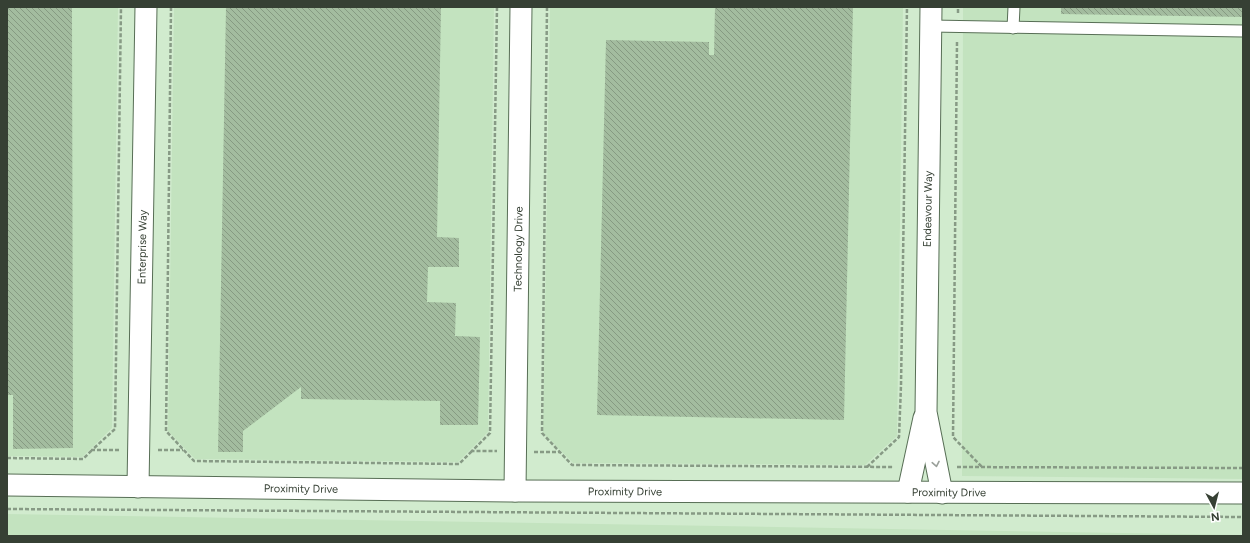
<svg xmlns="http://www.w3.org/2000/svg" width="1250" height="543" font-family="Figtree,sans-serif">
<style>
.built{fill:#c3e3bf}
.building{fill:url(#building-back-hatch)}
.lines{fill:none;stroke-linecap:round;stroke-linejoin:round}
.lane-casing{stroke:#576e55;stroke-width:13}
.street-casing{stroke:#576e55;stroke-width:23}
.path{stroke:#879a85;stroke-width:2.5;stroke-dasharray:4 2;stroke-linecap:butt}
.lane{stroke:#fff;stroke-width:11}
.street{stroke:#fff;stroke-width:21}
.oneway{stroke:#9aa09a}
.labels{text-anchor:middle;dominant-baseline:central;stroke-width:3.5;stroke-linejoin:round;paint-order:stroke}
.street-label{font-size:11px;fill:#364034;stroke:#fff}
</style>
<defs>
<pattern id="building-back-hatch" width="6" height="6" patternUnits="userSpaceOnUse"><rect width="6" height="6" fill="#a3bc9f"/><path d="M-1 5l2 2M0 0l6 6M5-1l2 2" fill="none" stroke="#869a82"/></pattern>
</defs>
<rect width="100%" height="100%" fill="#d1ebce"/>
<g class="built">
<polygon points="7,7 118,7 112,428 82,457 7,456"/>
<polygon points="174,7 494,7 488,432 458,462 195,459 168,431"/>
<polygon points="550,7 903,7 897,436 865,465 573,463 543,433"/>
<polygon points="963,7 1243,7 1243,479 962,476"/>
<polygon points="7,514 1243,535 1243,536 7,536"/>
</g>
<g class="building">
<polygon points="7,7 72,7 73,448 13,449 13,395 7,395"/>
<polygon points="226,7 441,7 437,237 459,238 459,267 428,267 427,302 456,303 455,336 480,337 478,425 440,425 440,401 301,399 301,387 243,431 243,452 218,452"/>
<polygon points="715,7 853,7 844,420 597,415 606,40 709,42 709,55 714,55"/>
<polygon points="1061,7 1243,7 1243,17 1061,14"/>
</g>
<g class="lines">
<defs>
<g id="lane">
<polyline points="931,26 1243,31"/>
<polyline points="1013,28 1014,7"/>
</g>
<g id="street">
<polyline points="931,7 926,412 942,493"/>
<path id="s1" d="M7,485L515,491L1243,493"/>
<path id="s2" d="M138,487L146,7"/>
<path id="s3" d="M515,491L521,7"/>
<polyline points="908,492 924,418"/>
</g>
</defs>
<use href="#lane" class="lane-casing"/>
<use href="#street" class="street-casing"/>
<g class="path">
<polyline points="171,7 166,431 194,461 459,464 472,451"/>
<polyline points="497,7 490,433 472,451 497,451"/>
<polyline points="547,7 542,433 572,465 894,467"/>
<polyline points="958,13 958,7"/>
<polyline points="957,42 953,437 982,467"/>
<polyline points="119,450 92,450 115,429 121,7"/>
<polyline points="158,450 183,450"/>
<polyline points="534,452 560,452"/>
<polyline points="7,458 83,459 92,450"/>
<polyline points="867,467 899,437 901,385 907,7"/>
<polyline points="957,467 1243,468"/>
<polyline points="7,509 1243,517"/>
</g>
<use href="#lane" class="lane"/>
<use href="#street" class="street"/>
</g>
<defs><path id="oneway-chevron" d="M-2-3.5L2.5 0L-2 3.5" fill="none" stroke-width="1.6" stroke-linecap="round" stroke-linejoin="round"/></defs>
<use class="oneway" href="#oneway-chevron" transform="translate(936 464) rotate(79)"/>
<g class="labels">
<g class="street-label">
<text transform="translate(928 209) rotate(-89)">Endeavour Way</text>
<text stroke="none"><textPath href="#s2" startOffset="240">Enterprise Way</textPath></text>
<text stroke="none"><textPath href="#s3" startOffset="242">Technology Drive</textPath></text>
<text stroke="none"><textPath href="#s1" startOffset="294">Proximity Drive</textPath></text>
<text stroke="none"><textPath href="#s1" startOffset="618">Proximity Drive</textPath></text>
<text stroke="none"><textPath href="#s1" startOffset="942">Proximity Drive</textPath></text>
</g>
</g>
<rect width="1250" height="543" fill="none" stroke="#364034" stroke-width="16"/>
<g transform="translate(1214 507) rotate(173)" stroke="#ffffff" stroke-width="3" paint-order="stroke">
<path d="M0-3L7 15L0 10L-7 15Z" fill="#364034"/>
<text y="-6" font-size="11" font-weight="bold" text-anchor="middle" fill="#364034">N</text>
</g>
</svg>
